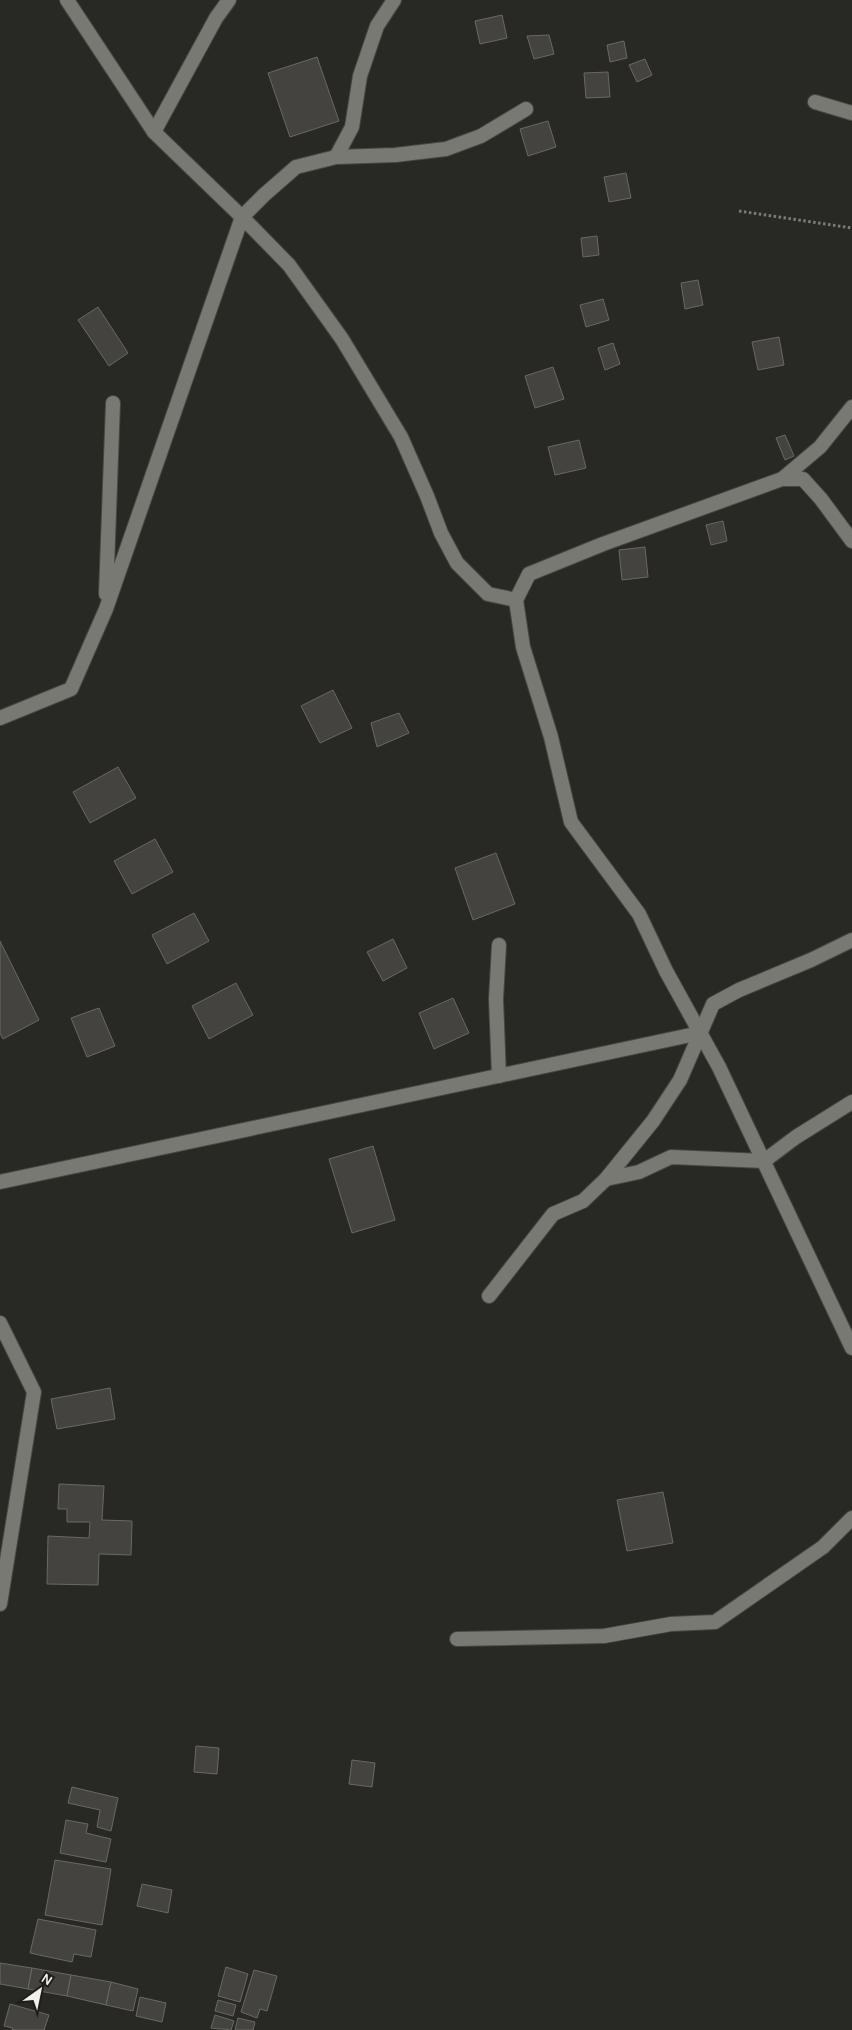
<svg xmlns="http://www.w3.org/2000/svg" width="852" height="2030" font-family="Karla,sans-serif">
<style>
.building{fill:#44433f;stroke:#696964}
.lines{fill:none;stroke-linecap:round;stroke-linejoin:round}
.minor-casing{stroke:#474743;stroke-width:16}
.path{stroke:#7c7b78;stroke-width:3;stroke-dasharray:2.5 2.5;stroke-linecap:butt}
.minor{stroke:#797974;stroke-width:14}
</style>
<rect width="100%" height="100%" fill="#282824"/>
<g class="building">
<polygon points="502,15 507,38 480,44 475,21"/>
<polygon points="549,35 554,54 534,59 527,36"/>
<polygon points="624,41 627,58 610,62 607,45"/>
<polygon points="317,57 339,121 290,137 268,73"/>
<polygon points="645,59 652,75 637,82 629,65"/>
<polygon points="608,72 610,97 586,98 584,73"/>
<polygon points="548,121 556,147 528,156 520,129"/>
<polygon points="626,173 631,198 609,202 604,177"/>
<polygon points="597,236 599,255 583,257 581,238"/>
<polygon points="698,280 703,305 685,309 681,283"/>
<polygon points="603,299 609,320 586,327 580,305"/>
<polygon points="98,307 128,353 109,366 78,320"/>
<polygon points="779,337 784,365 758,370 752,342"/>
<polygon points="613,343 620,364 605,370 598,348"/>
<polygon points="553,367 564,399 535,408 525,376"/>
<polygon points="785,435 794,456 785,460 776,438"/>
<polygon points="579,440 586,468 555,475 548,447"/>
<polygon points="723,521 727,541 711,545 706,525"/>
<polygon points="645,547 648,577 622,580 619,550"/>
<polygon points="333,690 352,728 320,743 301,706"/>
<polygon points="399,713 409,733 377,747 371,723"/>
<polygon points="118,767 136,798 90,823 73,792"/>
<polygon points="155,839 173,872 132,894 114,861"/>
<polygon points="496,853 515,904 473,920 455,868"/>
<polygon points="194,913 209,941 167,964 152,935"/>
<polygon points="393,939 407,968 383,981 367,952"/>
<polygon points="0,941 39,1020 3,1039 0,1033"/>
<polygon points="236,983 253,1015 209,1039 192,1006"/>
<polygon points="453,998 469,1033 434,1049 419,1013"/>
<polygon points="99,1008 115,1046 87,1057 71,1018"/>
<polygon points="373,1146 395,1220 352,1233 329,1159"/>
<polygon points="110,1388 115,1419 57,1429 51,1399"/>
<polygon points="59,1484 104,1486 102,1520 132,1521 131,1555 99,1554 98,1585 47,1584 48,1536 89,1538 90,1522 67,1522 67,1509 58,1509"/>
<polygon points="663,1492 673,1543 627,1551 617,1500"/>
<polygon points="196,1746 219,1748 217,1774 194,1772"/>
<polygon points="352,1760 375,1763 372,1787 349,1784"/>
<polygon points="72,1787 118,1798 111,1831 97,1827 100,1810 68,1803"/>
<polygon points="66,1820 88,1824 86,1833 111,1839 106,1862 60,1853"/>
<polygon points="55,1860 111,1869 102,1925 45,1915"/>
<polygon points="142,1884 172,1890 168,1913 137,1906"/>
<polygon points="38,1919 96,1930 91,1957 74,1954 72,1962 30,1953"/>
<polygon points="0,1963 32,1968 28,1989 0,1984"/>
<polygon points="226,1967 248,1974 240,2002 218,1996"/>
<polygon points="32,1968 71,1975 67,1996 28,1989"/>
<polygon points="254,1970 277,1976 267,2011 260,2009 257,2018 241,2012"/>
<polygon points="71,1975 111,1982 106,2005 67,1996"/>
<polygon points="111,1982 138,1989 133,2011 106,2005"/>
<polygon points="140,1997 166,2003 162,2022 136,2016"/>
<polygon points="218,2000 236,2005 233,2016 215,2011"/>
<polygon points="10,2004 49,2015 44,2030 12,2030 13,2028 4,2026"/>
<polygon points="215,2015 234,2021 231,2030 211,2028"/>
<polygon points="238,2018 255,2022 253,2030 235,2030"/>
</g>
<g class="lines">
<defs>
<g id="minor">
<polyline points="394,0 377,26 360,76 352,127 336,157 395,155 446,149 481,136 526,109"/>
<polyline points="815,102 852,113"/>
<polyline points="154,132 216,18 229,0"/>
<polyline points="336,157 296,167 264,195 242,217 289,265 342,339 401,437 427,496 441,533 457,563 488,594 516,600"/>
<polyline points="852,407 820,447 782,479 603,544 529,574 516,600 523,647 551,737 571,822 639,914 666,971 719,1067 852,1348"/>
<polyline points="782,479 803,479 821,499 852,541"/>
<polyline points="106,594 113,403"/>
<polyline points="0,718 71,689 106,609 242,217 154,132 67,0"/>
<polyline points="499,1076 496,999 499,945"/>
<polyline points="606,1179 639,1172 671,1157 764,1161 796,1137 852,1102"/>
<polyline points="0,1182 700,1033"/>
<polyline points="489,1296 553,1214 583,1201 606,1179 653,1121 680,1080 713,1004 739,990 811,960 852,940"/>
<polyline points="0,1323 34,1392 0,1604"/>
<polyline points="457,1639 604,1636 671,1624 715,1622 823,1547 852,1518"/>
</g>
</defs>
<use href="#minor" class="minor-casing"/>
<polyline class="path" points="739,211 852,228"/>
<use href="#minor" class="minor"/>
</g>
<g transform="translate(40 1990) rotate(33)" stroke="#1f1e1a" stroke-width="4" paint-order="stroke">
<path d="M0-4L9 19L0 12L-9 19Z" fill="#f1f0ee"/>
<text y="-8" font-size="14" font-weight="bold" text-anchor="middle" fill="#f1f0ee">N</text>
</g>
</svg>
